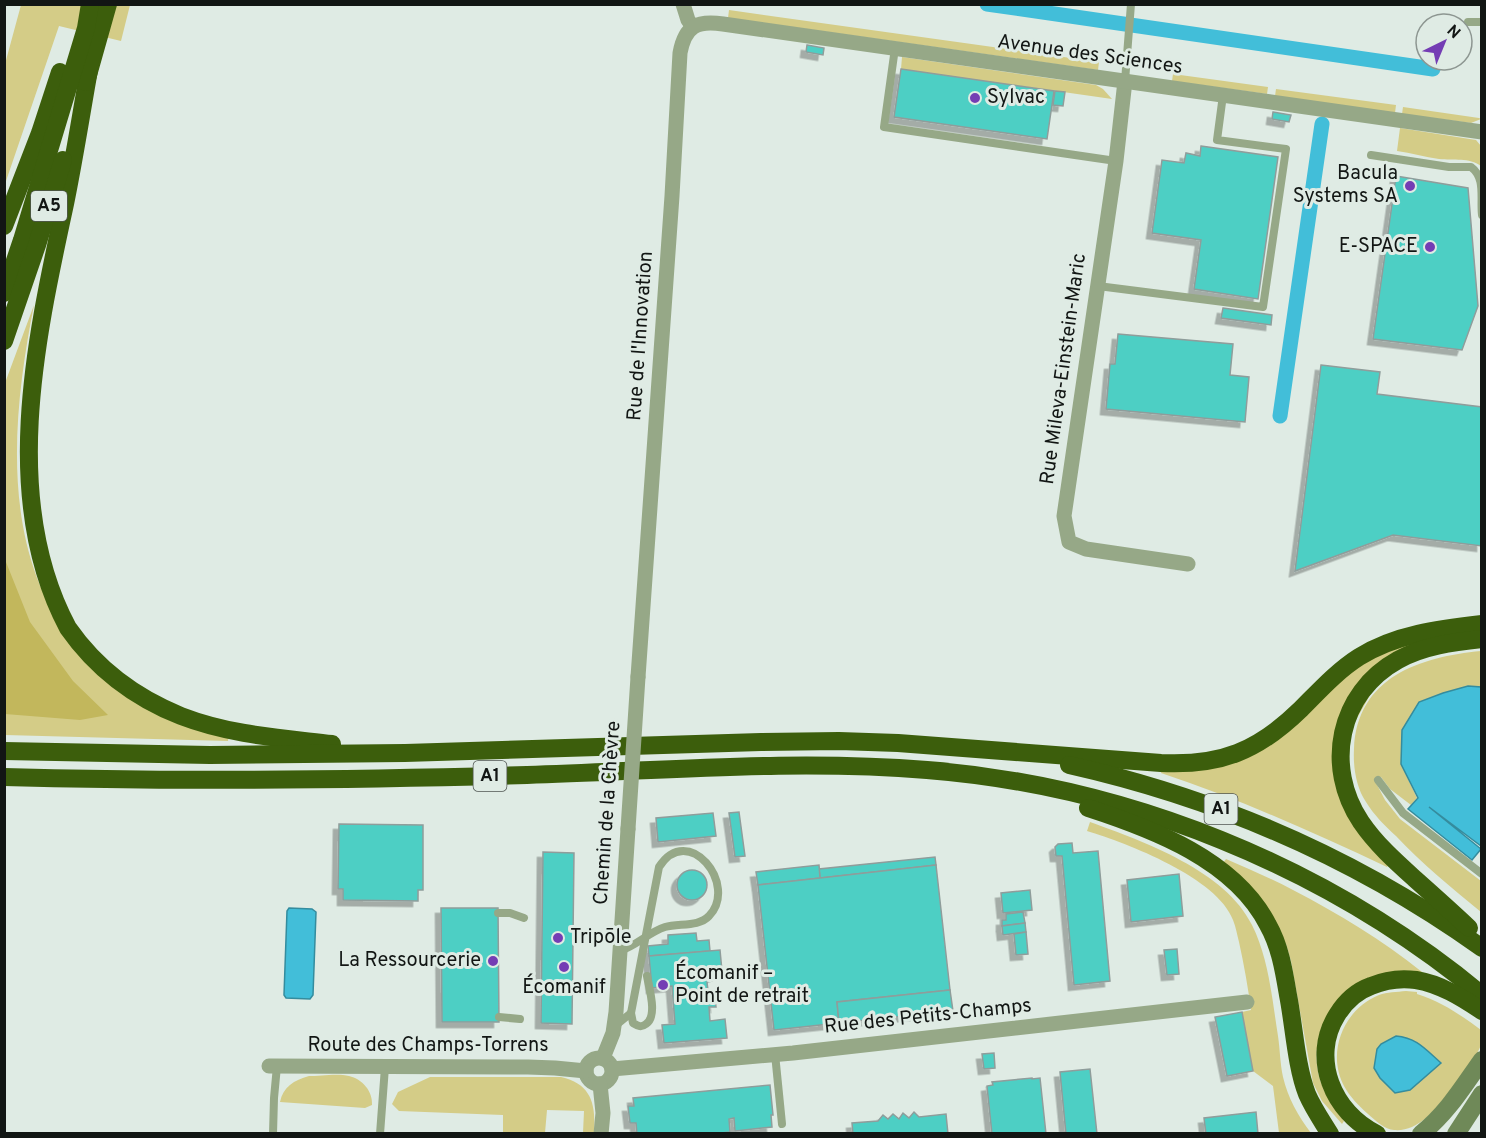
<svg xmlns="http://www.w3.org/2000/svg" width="1486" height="1138" font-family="Overpass,sans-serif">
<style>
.green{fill:#d4cc87}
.forest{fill:#c2b75c}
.water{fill:#42bed9;stroke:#348c9e;stroke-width:1.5}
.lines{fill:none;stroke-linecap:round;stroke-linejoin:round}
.canal{stroke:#42bed9;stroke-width:15}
.building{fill:#4ecfc4;stroke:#8f9d9b;stroke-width:1.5;filter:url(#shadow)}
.service{stroke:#96a887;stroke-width:8}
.minor{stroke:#96a887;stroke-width:15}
.secondary{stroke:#6f8958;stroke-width:18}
.motorway{stroke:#3c5e0c;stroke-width:18}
.minor-bridge{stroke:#96a887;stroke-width:15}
.poi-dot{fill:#743db4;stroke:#dfebe4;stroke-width:2}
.labels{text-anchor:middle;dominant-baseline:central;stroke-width:6;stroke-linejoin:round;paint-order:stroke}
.shield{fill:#dfebe4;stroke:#505652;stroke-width:1.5}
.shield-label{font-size:18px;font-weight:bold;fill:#121614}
.street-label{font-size:20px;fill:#121614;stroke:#dfebe4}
.poi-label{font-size:20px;fill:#121614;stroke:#dfebe4;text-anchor:start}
</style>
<defs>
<filter id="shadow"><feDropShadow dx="-5.5" dy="5.5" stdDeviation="0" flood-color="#0004"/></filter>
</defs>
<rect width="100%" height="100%" fill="#dfebe4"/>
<g class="green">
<polygon points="21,5 130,5 121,41 59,26 5,184 5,64"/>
<polygon points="729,10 1099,62 1098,70 728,18"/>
<polygon points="902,57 1096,85 1103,89 1112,99 901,69"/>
<polygon points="1173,74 1268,87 1267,94 1172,81"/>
<polygon points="1276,89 1396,105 1395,113 1275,96"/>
<polygon points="1403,107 1479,118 1481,119 1471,123 1402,114"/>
<path d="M1400,128L1476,140L1481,146V166C1469,157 1454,161 1439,159C1425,157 1411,153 1397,151Z"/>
<path d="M34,305C12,416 0,546 71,640C78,649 86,660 95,668C104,675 125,683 136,688C167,704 198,720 229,735L228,741L5,735V383Z"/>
<path d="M1441,634L1392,656L1334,759L1389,864L1387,867C1313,832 1239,799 1161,773L1162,769L1225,763L1364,659Z"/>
<path d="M1481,651V687C1459,686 1440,694 1419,702L1401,764L1417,798L1411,805L1390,789L1381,777L1374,779L1385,800L1400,819L1481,881V912C1452,888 1422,864 1396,836C1385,826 1374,815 1366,802C1356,787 1353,767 1354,749C1357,677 1420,657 1481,651Z"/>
<path d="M1090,822C1143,841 1226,871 1252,925C1269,959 1272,999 1278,1036C1280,1049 1280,1063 1283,1077C1288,1098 1298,1116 1311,1133H1279L1273,1086L1253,1071L1242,1012L1251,1010C1248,987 1244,965 1239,942C1237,935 1236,927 1233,920C1218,878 1127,843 1087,831Z"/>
<path d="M1226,859C1248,869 1271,878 1293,890C1339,914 1382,940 1422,972L1421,975L1406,972L1322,1026C1309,1065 1320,1091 1344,1121L1342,1124L1322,1101L1313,1083L1291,961L1286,944L1223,863Z"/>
<path d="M1406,991L1417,992V994C1442,1002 1461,1015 1481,1030C1481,1035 1482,1040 1481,1044C1480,1053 1453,1088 1446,1096C1433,1112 1417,1132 1394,1130C1385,1130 1375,1120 1368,1114C1359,1106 1350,1097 1344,1086C1326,1052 1344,1009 1379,995C1387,992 1397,992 1406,991Z"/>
<path d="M309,1076C320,1076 338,1073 349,1076C362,1079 373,1091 372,1105L365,1108L280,1102C283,1087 294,1080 309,1076Z"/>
<path d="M430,1077H561C592,1084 596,1105 594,1133H583L584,1111L547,1110L545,1133L503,1134V1115L399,1111L392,1104L398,1092Z"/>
</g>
<polygon class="forest" points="4,557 30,622 73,681 108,715 80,720 5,714"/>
<g class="water">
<polygon points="1468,686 1481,687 1481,846 1429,807 1481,849 1472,860 1408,809 1418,798 1401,764 1402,730 1419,702 1443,693"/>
<polygon points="289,908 312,909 316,912 313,995 310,999 286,998 284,995 287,911"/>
<path d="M1396,1036C1417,1038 1425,1049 1441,1063L1410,1090L1395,1093L1380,1078L1374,1068L1377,1049L1381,1044Z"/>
</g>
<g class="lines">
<g class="canal">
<polyline points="987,4 1433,69"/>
<polyline points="1280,416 1322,124"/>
</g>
</g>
<g class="building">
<polygon points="807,45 824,48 823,55 806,52"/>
<polygon points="901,69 1054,91 1047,139 894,117"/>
<polygon points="1055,91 1065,92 1063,106 1053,105"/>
<polygon points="1273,112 1291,115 1289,122 1272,119"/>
<polygon points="1201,146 1278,157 1258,299 1194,289 1201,240 1152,233 1162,160 1184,163 1186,153 1200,156"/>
<polygon points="1396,176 1468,188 1478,306 1462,350 1373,339"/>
<polygon points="1223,308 1272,315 1271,325 1221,318"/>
<polygon points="1118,334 1233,344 1230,375 1249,377 1245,422 1106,409 1110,364 1115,364"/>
<polygon points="1321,365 1380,372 1377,394 1482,407 1482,546 1393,535 1295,571"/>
<polygon points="739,812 745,856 735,857 729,813"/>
<polygon points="713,813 716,836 658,842 656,818"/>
<polygon points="339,824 423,825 423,890 418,890 418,901 343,900 343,889 338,889"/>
<polygon points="1072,843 1073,853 1098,851 1110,981 1074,985 1062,856 1056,856 1055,847 1058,844"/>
<polygon points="543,852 574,853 572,1024 541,1023"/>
<polygon points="935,857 936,865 820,878 819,869"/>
<polygon points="819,865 820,878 758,885 756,872"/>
<polygon points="936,865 950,990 837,1002 839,1023 774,1030 758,885"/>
<circle cx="692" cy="885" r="15"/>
<polygon points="1179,874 1183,916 1131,922 1127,880"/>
<polygon points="1030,890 1032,910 1003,913 1001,893"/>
<polygon points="441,908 498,908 499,1022 442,1022"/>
<polygon points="1023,912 1025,923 1002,926 1002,920 1006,920 1006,914"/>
<polygon points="1025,923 1026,932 1003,935 1002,926"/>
<polygon points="1026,932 1028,954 1016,955 1014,934"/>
<polygon points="696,933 697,941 709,940 710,951 649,956 648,946 668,944 668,935"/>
<polygon points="1177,949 1179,974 1167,975 1164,950"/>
<polygon points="720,950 722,971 713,971 712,981 707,982 709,999 715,998 716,1007 709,1007 710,1021 725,1019 727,1038 664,1043 662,1025 675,1024 672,986 652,988 649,956"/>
<polygon points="950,990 953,1011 839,1023 837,1002"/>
<polygon points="1242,1012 1253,1071 1227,1076 1215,1017"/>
<polygon points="994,1053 995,1068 984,1069 982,1054"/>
<polygon points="1090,1069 1097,1134 1066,1134 1060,1072"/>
<polygon points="1032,1078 1032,1079 1040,1078 1046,1134 992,1134 987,1086 993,1085 992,1082"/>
<polygon points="770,1085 773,1115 771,1115 772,1127 735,1131 734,1118 729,1119 730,1132 712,1134 637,1134 636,1123 630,1123 628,1106 634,1106 633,1098"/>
<polygon points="914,1112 919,1117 946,1114 948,1134 853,1134 852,1123 878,1121 883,1115 888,1119 893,1114 899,1119 903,1113 909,1118"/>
<polygon points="1256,1112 1258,1134 1206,1134 1204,1118"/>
</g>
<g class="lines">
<g class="service">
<polyline points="1468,22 1482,22"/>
<polyline points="895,48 884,127 1116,161"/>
<polyline points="1125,81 1131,4"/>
<path d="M1371,155L1449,167H1471C1486,178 1480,198 1482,215"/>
<polyline points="1098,286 1263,307 1286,149 1217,140 1223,95"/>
<polyline points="1378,780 1403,813 1482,874"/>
<polyline points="498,913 510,913 524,918"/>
<path d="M631,1013L633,1023C638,1026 641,1028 646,1024C658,1016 649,988 647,976"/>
<polyline points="499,1017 520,1019"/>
<path d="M615,1026L631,1013L659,867C688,821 739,885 709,916C699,927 679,923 665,927C649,932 636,946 620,951"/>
<polyline points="775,1054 782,1124"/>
<polyline points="273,1134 274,1098 277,1066"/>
<polyline points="380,1134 385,1067"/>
</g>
<g class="minor">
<polyline points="683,4 688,20 693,27"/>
<polyline points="1125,81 1116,161 1064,516 1069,542 1086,549 1188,564"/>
<path d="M638,677L672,196L680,53C685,26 697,20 723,24L1482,132"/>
<circle cx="599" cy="1071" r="13"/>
<polyline points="603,1058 613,1033 616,1012 628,829"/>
<polyline points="269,1066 528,1067 555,1068 586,1071"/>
<polyline points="612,1069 793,1053 1247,1002"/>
<polyline points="600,1084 603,1113 601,1134"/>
</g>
<g class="secondary">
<path d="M1421,1134C1448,1112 1462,1088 1482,1060"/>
<polyline points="1456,1134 1482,1094"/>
</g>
<g class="motorway">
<path d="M89,70C81,115 74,160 65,204C35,342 0,501 68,628C96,668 136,698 181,716C230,735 281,738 332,744"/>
<polyline points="86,82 108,4"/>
<polyline points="4,226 40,133 60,72"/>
<polyline points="4,293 22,240 86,28 90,4"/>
<polyline points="4,341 37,245 63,160"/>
<path d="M4,751L210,755L405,753L761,742L839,741L898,743L1161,763C1221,766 1258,751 1301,709C1319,691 1337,671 1359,657C1396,634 1439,629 1482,624"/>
<path d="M1069,765C1220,799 1356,858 1482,948"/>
<path d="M4,777C179,782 353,780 527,775C660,771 794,759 927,770C1128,786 1326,866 1482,995"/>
<path d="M1088,808C1153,829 1235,860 1268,925C1280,946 1284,971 1288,995C1294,1025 1296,1066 1307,1094C1313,1108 1322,1121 1330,1134"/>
<path d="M1469,928C1451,911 1433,895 1415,879C1395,861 1376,844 1361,822C1324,767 1338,693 1398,660C1423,646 1453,642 1482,639"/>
<path d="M1377,1134C1333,1113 1310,1058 1337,1015C1345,1002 1357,991 1371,986C1385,980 1401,978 1416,980C1440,984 1461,997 1482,1011"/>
</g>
<polyline class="minor-bridge" points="628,829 638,677"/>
</g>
<g class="poi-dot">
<circle cx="975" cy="98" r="6"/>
<circle cx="1410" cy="186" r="6"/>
<circle cx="1430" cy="247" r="6"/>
<circle cx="558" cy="938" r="6"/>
<circle cx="493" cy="961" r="6"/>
<circle cx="564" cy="967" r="6"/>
<circle cx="663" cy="985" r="6"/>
</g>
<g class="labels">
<g class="shield">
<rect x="31" y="191" width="36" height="30" rx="4.5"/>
<rect x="473.5" y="761" width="33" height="30" rx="4.5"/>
<rect x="1204.5" y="794" width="33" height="30" rx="4.5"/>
</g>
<g class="shield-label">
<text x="49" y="206">A5</text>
<text x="490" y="776">A1</text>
<text x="1221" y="809">A1</text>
</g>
<g class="street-label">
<text transform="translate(1090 55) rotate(8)">Avenue des Sciences</text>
<text transform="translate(641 336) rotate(-86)">Rue de l'Innovation</text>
<text transform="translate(1064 369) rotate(-82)">Rue Mileva-Einstein-Maric</text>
<text transform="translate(608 813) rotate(-86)">Chemin de la Chèvre</text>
<text transform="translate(928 1017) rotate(-6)">Rue des Petits-Champs</text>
<text x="428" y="1046">Route des Champs-Torrens</text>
</g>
<g class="poi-label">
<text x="987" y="98">Sylvac</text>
<text x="1398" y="174" text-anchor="end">Bacula<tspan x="1398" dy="23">Systems SA</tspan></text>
<text x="1418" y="247" text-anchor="end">E-SPACE</text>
<text x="570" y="938">Tripōle</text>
<text x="481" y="961" text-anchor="end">La Ressourcerie</text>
<text x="675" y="974">Écomanif –<tspan x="675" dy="23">Point de retrait</tspan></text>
<text x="564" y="988" text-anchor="middle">Écomanif</text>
</g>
</g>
<rect width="1486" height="1138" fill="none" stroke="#121614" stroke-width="12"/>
<g transform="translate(1444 42) rotate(43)"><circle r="28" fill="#dfebe4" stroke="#8d9691" stroke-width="1.5"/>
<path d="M0-4.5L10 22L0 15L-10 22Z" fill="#743db4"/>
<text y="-9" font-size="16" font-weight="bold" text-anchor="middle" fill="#121614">N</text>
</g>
</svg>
